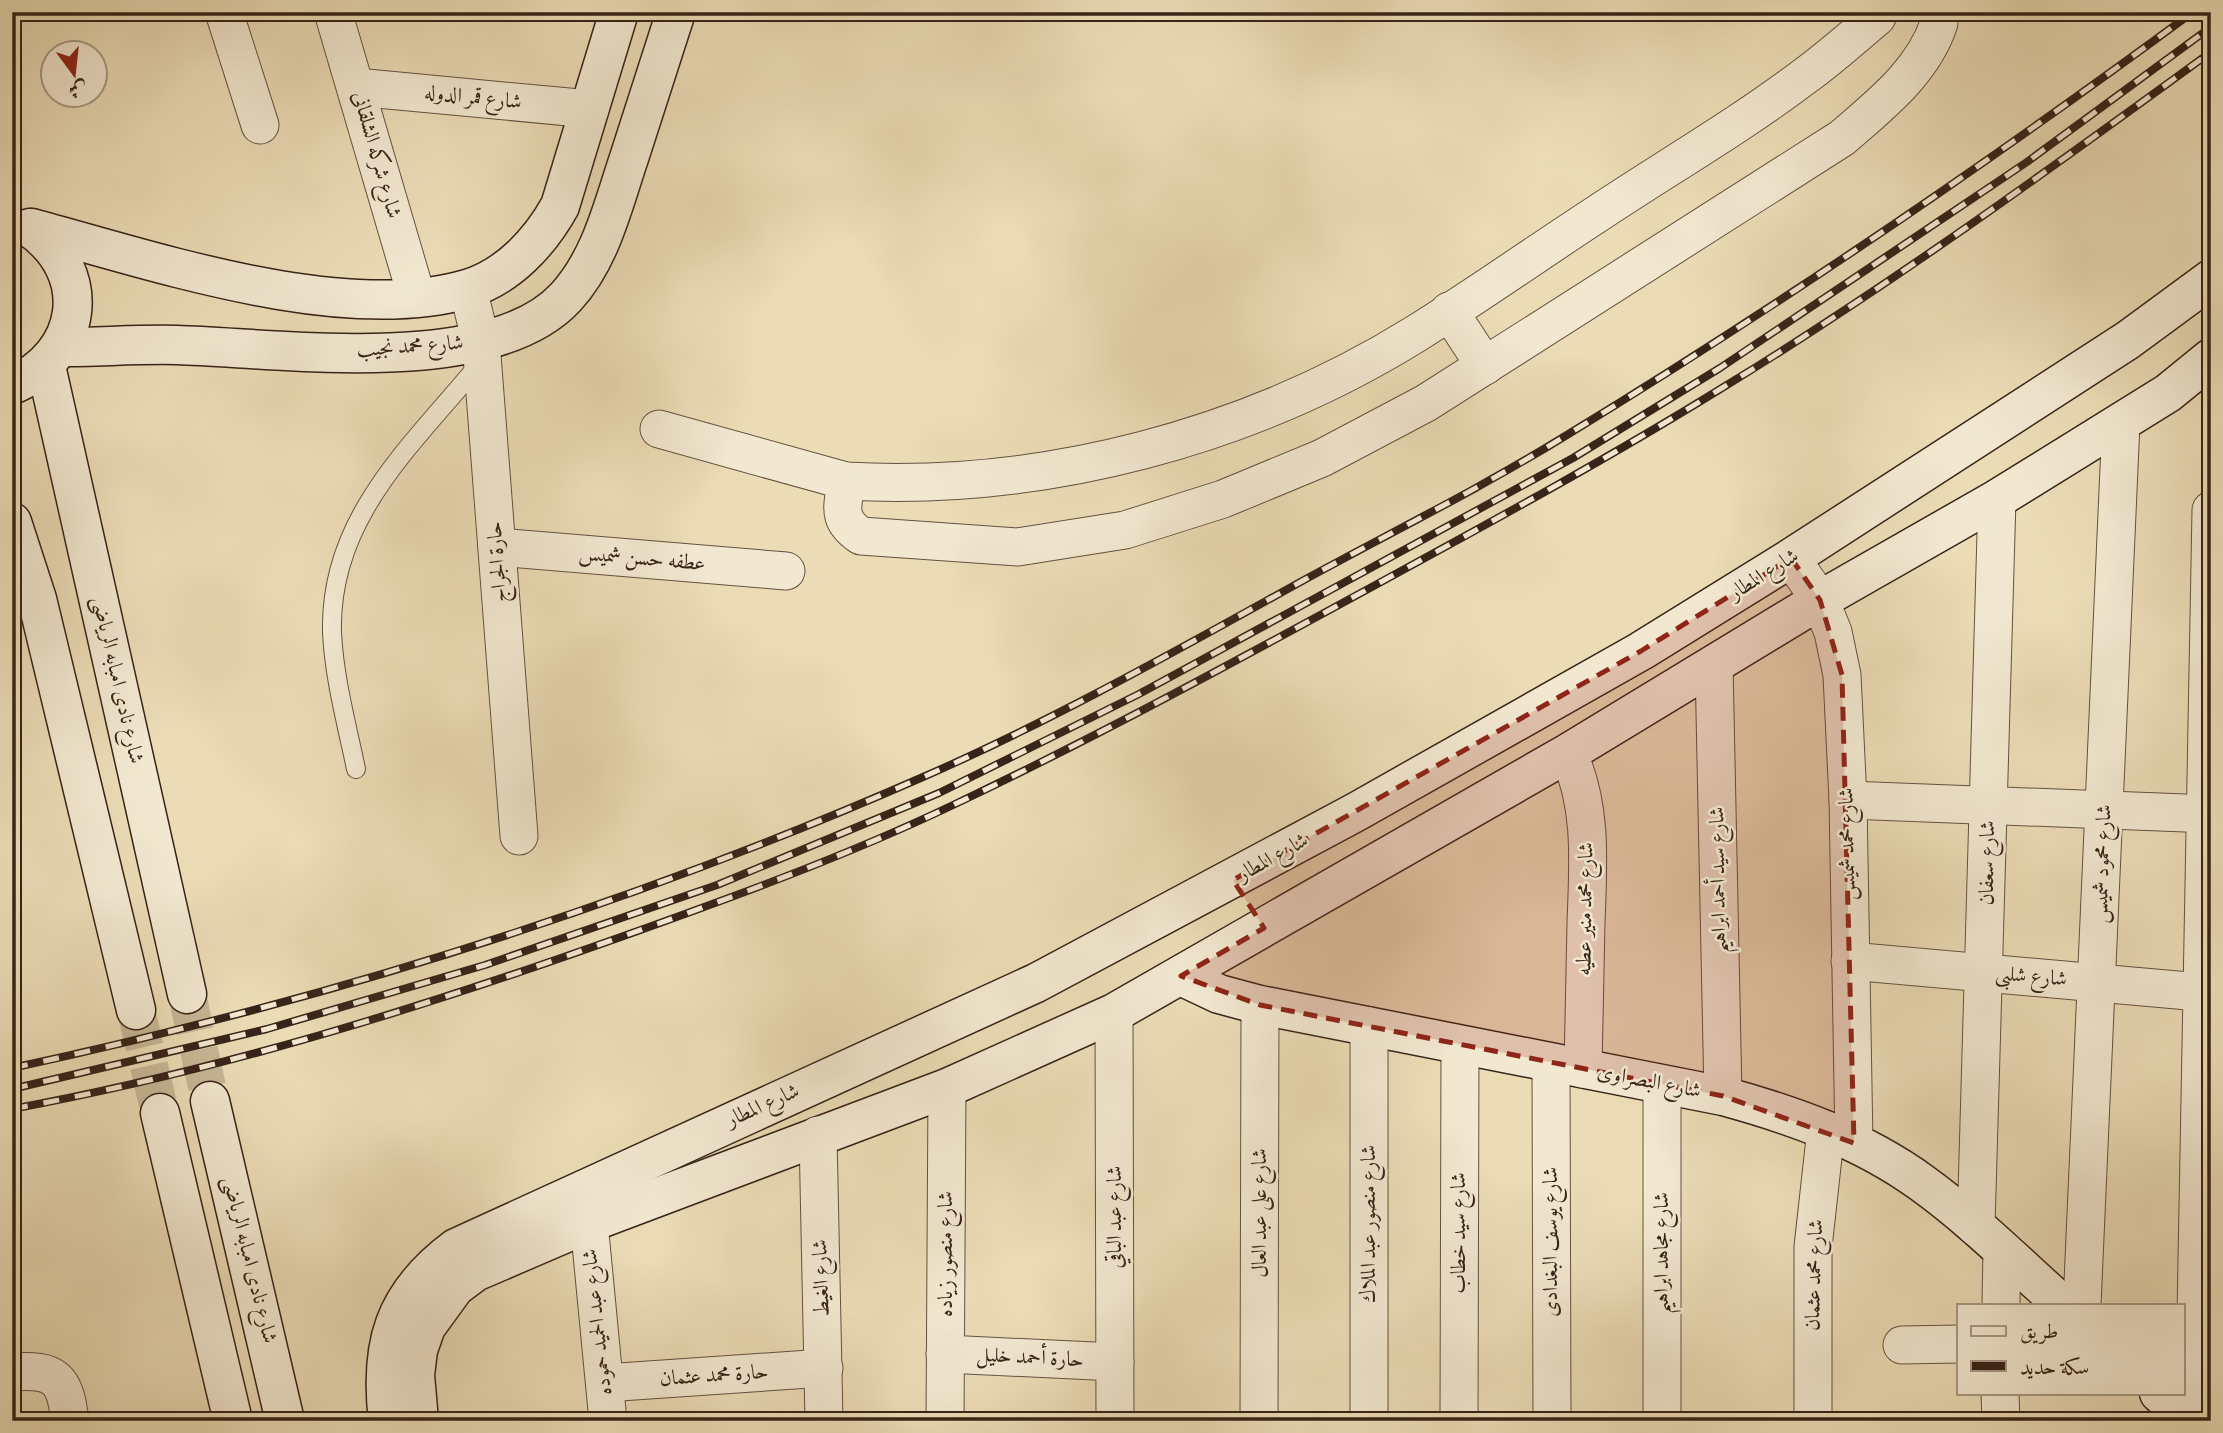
<svg xmlns="http://www.w3.org/2000/svg" width="2223" height="1433" font-family="Vollkorn,Amiri,serif">
<style>
.lines{fill:none;stroke-linecap:round;stroke-linejoin:round}
.secondary-tunnel{stroke:#c7b796;stroke-width:38;stroke-dasharray:38 19;stroke-linecap:butt}
.lane-casing{stroke:#645140;stroke-width:20}
.street-casing{stroke:#645140;stroke-width:39}
.secondary-casing{stroke:#372318;stroke-width:41}
.lane{stroke:#f2e8d0;stroke-width:18}
.street{stroke:#f2e8d0;stroke-width:37}
.secondary{stroke:#f2e8d0;stroke-width:38}
.rail-casing{stroke:#372318;stroke-width:8}
.rail{stroke:#f2e8d0;stroke-width:5;stroke-dasharray:16;stroke-linecap:butt}
.marked{fill:#8f2418;fill-opacity:0.2;stroke:#8f2418;stroke-width:5;stroke-dasharray:14 9;stroke-linejoin:round}
.labels{text-anchor:middle;dominant-baseline:central;stroke-width:5;stroke-linejoin:round;paint-order:stroke}
.street-label{font-size:21px;fill:#372318;stroke:#f2e8d0}
</style>
<rect width="100%" height="100%" fill="#ebdcb6"/>
<filter id="stains"><feTurbulence type="fractalNoise" baseFrequency=".00286" numOctaves="4"/><feColorMatrix values="0 0 0 0 .2 0 0 0 0 .09 0 0 0 0 .02 0 0 0 .5 -.17"/></filter>
<radialGradient id="worn" r=".72"><stop offset=".6" stop-color="#630" stop-opacity="0"/><stop offset="1" stop-color="#630" stop-opacity=".3"/></radialGradient>
<g class="lines">
<g class="secondary-tunnel">
<polyline points="187,994 210,1101"/>
<polyline points="136,1010 160,1113"/>
</g>
<defs>
<path id="lane" d="M356,769C347,725 334,678 332,632C329,517 413,445 480,363"/>
<g id="street">
<polyline points="224,12 260,125"/>
<polyline points="333,12 417,298"/>
<polyline points="356,87 590,109"/>
<polyline points="468,289 481,342 519,836"/>
<polyline points="1449,311 1485,366"/>
<path d="M659,429L846,481C1044,492 1250,437 1417,333C1478,295 1537,253 1597,214C1666,168 1739,126 1805,76C1830,58 1853,37 1877,17"/>
<path d="M846,481C843,507 836,519 861,536L1018,547L1125,530L1223,499L1322,458L1426,403L1842,138C1880,105 1923,72 1939,23"/>
<polyline points="497,547 786,571"/>
<polyline points="1791,558 1820,600 1833,632 1842,675 1848,800 1854,1143"/>
<polyline points="1714,664 1723,1096"/>
<path d="M1568,753C1593,807 1588,864 1586,923C1585,972 1584,1020 1583,1069"/>
<polyline points="1848,800 2211,814"/>
<polyline points="1850,961 2211,993"/>
<polyline points="1114,1013 1115,1421"/>
<polyline points="1551,1063 1552,1421"/>
<polyline points="1662,1085 1662,1421"/>
<polyline points="818,1135 824,1421"/>
<polyline points="589,1223 608,1421"/>
<polyline points="1976,1227 1997,499"/>
<polyline points="2001,1305 2002,1251"/>
<polyline points="2082,1305 2121,423"/>
<polyline points="1902,1345 1959,1344"/>
<polyline points="945,1354 1115,1362"/>
<path d="M12,1372C56,1369 65,1378 70,1421"/>
<polyline points="605,1383 824,1368"/>
<polyline points="2000,1393 2001,1421"/>
<polyline points="945,1421 947,1088"/>
<polyline points="1259,1421 1260,1005"/>
<polyline points="1369,1421 1369,1026"/>
<polyline points="1459,1421 1460,1045"/>
<polyline points="1813,1421 1813,1247 1826,1130"/>
<polyline points="2194,1421 2211,510"/>
</g>
<g id="secondary">
<path d="M32,228C154,261 343,325 467,289C508,277 540,242 560,206L619,12"/>
<path d="M61,347C100,347 139,344 177,345C281,348 491,379 566,297C601,259 613,205 629,158C644,110 660,61 676,12"/>
<polyline points="46,366 187,994"/>
<path d="M12,385C83,355 95,273 30,228"/>
<polyline points="12,522 37,599 136,1010"/>
<path d="M1181,976L1219,994L1260,1005L1723,1096C1793,1115 1863,1140 1922,1183C1972,1219 2017,1264 2063,1305"/>
<polyline points="210,1101 285,1421"/>
<polyline points="160,1113 233,1421"/>
<polyline points="2159,1393 2191,1421"/>
<path d="M388,1421C379,1345 393,1295 456,1248L1036,983L1356,812L1641,651L1791,558L2128,340L2211,279"/>
<polyline points="419,1421 415,1375 418,1350 426,1327 455,1287 475,1272 589,1223 947,1088 1114,1013 1568,753 1820,600 1997,499 2168,393 2211,358"/>
</g>
</defs>
<use href="#lane" class="lane-casing"/>
<use href="#street" class="street-casing"/>
<use href="#secondary" class="secondary-casing"/>
<use href="#lane" class="lane"/>
<use href="#street" class="street"/>
<use href="#secondary" class="secondary"/>
<defs>
<g id="rail">
<path d="M12,1068C324,1001 631,905 923,777C1054,720 1179,649 1304,580C1390,533 1479,489 1562,438C1779,306 1988,163 2193,12"/>
<polyline points="12,1089 267,1029 485,965 717,885 939,793 1139,694 1573,458 1720,368 2027,162 2211,27"/>
<path d="M12,1109C218,1071 421,1008 618,938C730,898 844,857 951,806C1082,744 1208,676 1335,607C1465,536 1596,466 1722,388C1891,285 2051,168 2211,52"/>
</g>
</defs>
<use href="#rail" class="rail-casing"/>
<use href="#rail" class="rail"/>
</g>
<path class="marked" d="M1791,558L1820,600L1842,675L1854,1143L1723,1096L1260,1005L1181,976L1264,928L1233,880L1641,651Z"/>
<g class="labels">
<g class="street-label">
<text transform="translate(473 98) rotate(6)">شارع قمر الدوله</text>
<text transform="translate(376 155) rotate(74)">شارع شركه الشلقانى</text>
<text transform="translate(410 347) rotate(-4)">شارع محمد نجيب</text>
<text transform="translate(642 559) rotate(5)">عطفه حسن شميس</text>
<text transform="translate(498 562) rotate(-94)">حارة الجراج</text>
<text transform="translate(1764 575) rotate(-32)">شارع المطار</text>
<text transform="translate(117 680) rotate(77)">شارع نادى امبابه الرياضى</text>
<text transform="translate(1848 844) rotate(-91)">شارع محمد شميس</text>
<text transform="translate(1273 858) rotate(-29)">شارع المطار</text>
<text transform="translate(1988 863) rotate(-89)">شارع سعفان</text>
<text transform="translate(2103 864) rotate(-88)">شارع محمود شميس</text>
<text transform="translate(1719 880) rotate(-91)">شارع سيد أحمد ابراهيم</text>
<text transform="translate(1586 909) rotate(-89)">شارع محمد منير عطيه</text>
<text transform="translate(2031 977) rotate(5)">شارع شلبى</text>
<text transform="translate(1649 1082) rotate(11)">شارع البصراوى</text>
<text transform="translate(763 1106) rotate(-24)">شارع المطار</text>
<text transform="translate(1260 1213) rotate(-90)">شارع على عبد العال</text>
<text transform="translate(1115 1217) rotate(-90)">شارع عبد الباقي</text>
<text transform="translate(1369 1224) rotate(-90)">شارع منصور عبد الملاك</text>
<text transform="translate(1459 1233) rotate(-90)">شارع سيد خطاب</text>
<text transform="translate(1551 1242) rotate(-90)">شارع يوسف البغدادى</text>
<text transform="translate(1662 1253) rotate(-90)">شارع مجاهد ابراهيم</text>
<text transform="translate(946 1254) rotate(-90)">شارع منصور زياده</text>
<text transform="translate(249 1260) rotate(76)">شارع نادى امبابه الرياضى</text>
<text transform="translate(1815 1275) rotate(-88)">شارع محمد عثمان</text>
<text transform="translate(822 1278) rotate(-92)">شارع الغيط</text>
<text transform="translate(598 1322) rotate(-96)">شارع عبد الحميد حموده</text>
<text transform="translate(1030 1358) rotate(3)">حارة أحمد خليل</text>
<text transform="translate(714 1376) rotate(-4)">حارة محمد عثمان</text>
</g>
</g>
<rect width="2223" height="1433" fill="none" stroke="#ebdcb6" stroke-width="42"/>
<rect x="14" y="14" width="2195" height="1405" fill="none" stroke="#372318" stroke-width="3.5"/>
<rect x="21" y="21" width="2181" height="1391" fill="none" stroke="#372318" stroke-width="2"/>
<rect x="1957" y="1304" width="228" height="91" fill="#f2e8d0" stroke="#a79986" stroke-width="2"/>
<rect x="1971" y="1326" width="35" height="10" fill="#f2e8d0" stroke="#a79986" stroke-width="2"/>
<text x="2020" y="1338" font-size="21" fill="#372318">طريق</text>
<rect x="1971" y="1361" width="35" height="10" fill="#372318" stroke="#a79986" stroke-width="2"/>
<text x="2020" y="1374" font-size="21" fill="#372318">سكة حديد</text>
<g transform="translate(74 74) rotate(165)"><circle r="33" fill="#f2e8d0" stroke="#a79986" stroke-width="2"/>
<path d="M0-5L12 26L0 18L-12 26Z" fill="#8f2418"/>
<text y="-10" font-size="19" font-weight="bold" text-anchor="middle" fill="#372318">ش</text>
</g>
<rect width="100%" height="100%" filter="url(#stains)"/>
<rect width="100%" height="100%" fill="url(#worn)"/>
</svg>
